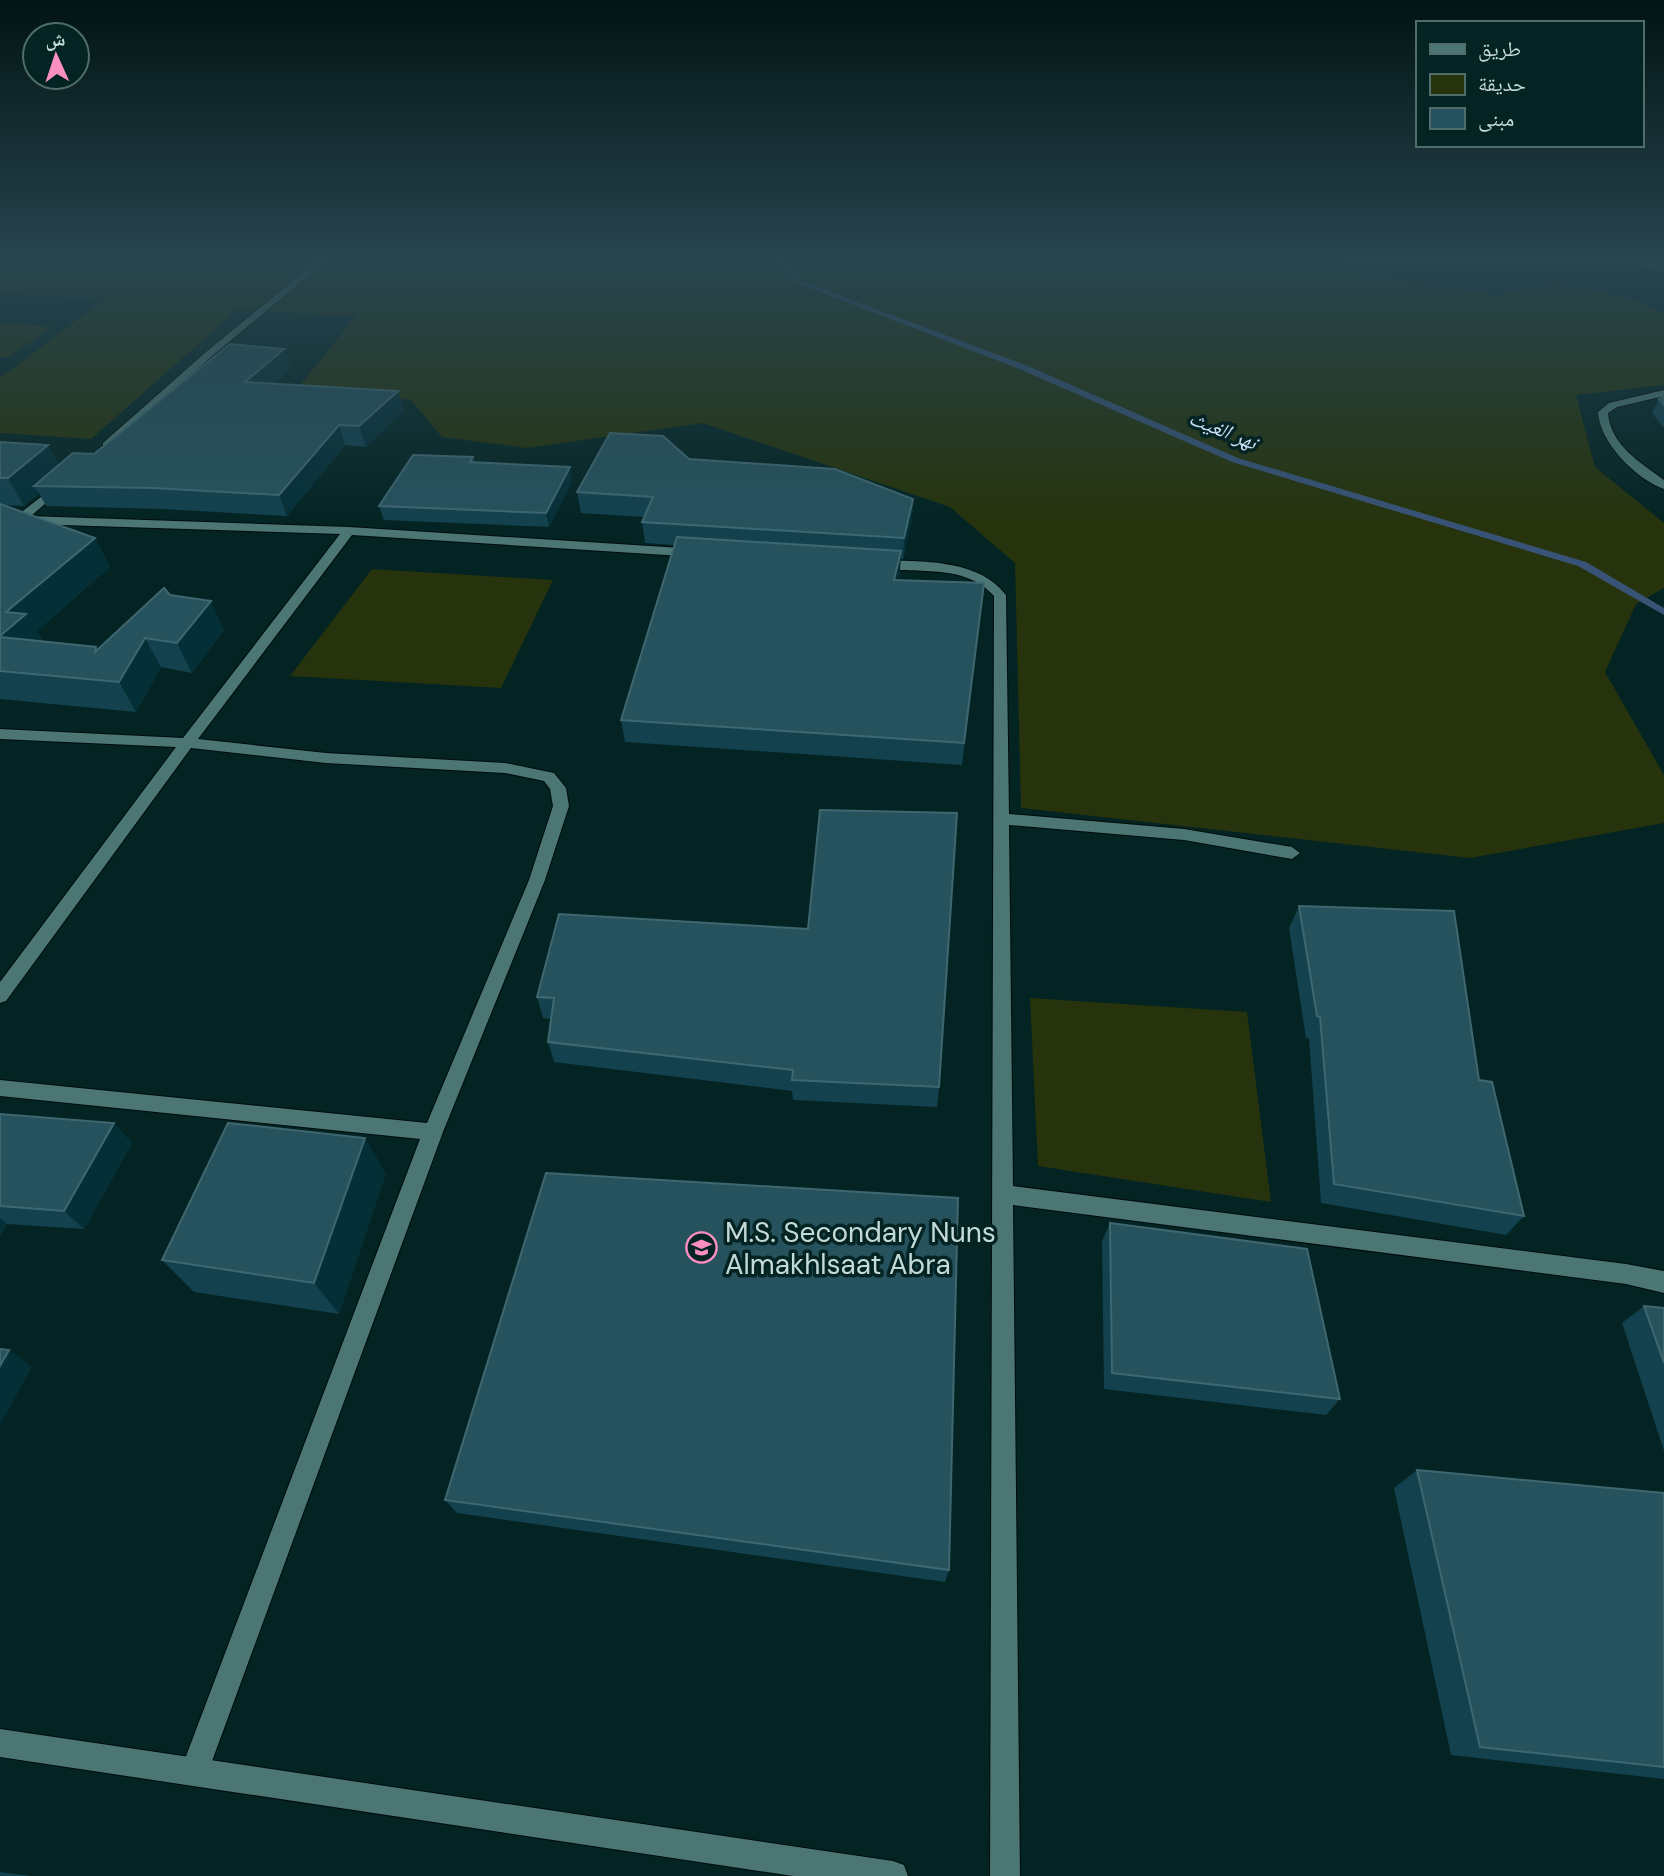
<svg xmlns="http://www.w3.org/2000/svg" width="1664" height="1876" font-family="'DM Sans','Noto Naskh Arabic',sans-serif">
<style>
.green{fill:#26330c}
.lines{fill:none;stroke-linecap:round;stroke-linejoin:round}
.stream{fill:#385376;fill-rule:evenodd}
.lane-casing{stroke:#000c0b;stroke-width:2}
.street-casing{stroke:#000c0b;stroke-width:2}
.secondary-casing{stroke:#000c0b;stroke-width:2}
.lane{fill:#4b7673;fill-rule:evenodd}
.street{fill:#4b7673;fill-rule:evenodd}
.secondary{fill:#4b7673;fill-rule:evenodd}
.wall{fill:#13414e}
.shaded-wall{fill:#052f37}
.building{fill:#26525d;stroke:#3f6770;stroke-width:2}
.labels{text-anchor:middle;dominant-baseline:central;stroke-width:7;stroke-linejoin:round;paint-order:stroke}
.far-water-label{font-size:21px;font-style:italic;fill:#ccdff7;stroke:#032423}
.near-poi-label{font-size:28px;fill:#c4dad8;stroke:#032423;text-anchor:start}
</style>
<rect width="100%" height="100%" fill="#032423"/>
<g class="green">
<polygon points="0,261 1341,261 1369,276 1499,295 1557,283 1630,298 1664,314 1664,385 1576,395 1595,467 1664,523 1664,588 1636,604 1605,672 1664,775 1664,823 1470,858 1021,808 1015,563 950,507 703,423 527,448 442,437 411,400 296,390 356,316 237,310 91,439 0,433 0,378 105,299 0,294"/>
<polygon points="0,323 53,327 8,357 0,357"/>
<polygon points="372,569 553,580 501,688 290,676"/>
<polygon points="1030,998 1247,1012 1271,1202 1038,1166"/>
</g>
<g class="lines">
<polygon class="stream" points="775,261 782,261 799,280 1028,366 1238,458 1586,562 1664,608 1664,615 1578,566 1232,462 1022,370 795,282"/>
<defs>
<g id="lane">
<polygon points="317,261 326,261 212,356 111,447 103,447 103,443 206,352"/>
<polygon points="59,483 65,486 63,488 23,523 15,523 15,517"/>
</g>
<g id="street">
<polygon points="1626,261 1639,261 1664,267 1664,273"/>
<path d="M1664,390V396L1617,407L1608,413C1610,445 1641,463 1664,480V489C1637,480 1599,442 1598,412L1609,403Z"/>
<polygon points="0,515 349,527 697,549 703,553 697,557 352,535 198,739 326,753 505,763 554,773 566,788 569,806 545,880 443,1132 208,1772 204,1782 194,1786 184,1782 180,1772 420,1139 0,1096 0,1080 427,1123 529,880 553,806 550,789 544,781 505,773 326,763 191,748 6,1001 0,1003 0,982 176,747 0,739 0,729 183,738 340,534 0,523"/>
<path d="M879,560C921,562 978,558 1006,595L1009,814L1184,829L1292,847L1300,853L1292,859L1184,840L1009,825L1013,1186L1626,1264L1664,1271V1293L1626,1284L1013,1205L1020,1876H990L994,596C964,562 914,575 875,567L873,564Z"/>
</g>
<polygon id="secondary" points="0,1729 893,1861 904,1865 908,1876 793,1876 0,1757"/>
</defs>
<use href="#lane" class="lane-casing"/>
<use href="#street" class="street-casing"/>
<use href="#secondary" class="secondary-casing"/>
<use href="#lane" class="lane"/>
<use href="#street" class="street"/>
<use href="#secondary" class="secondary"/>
</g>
<g class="wall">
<polygon points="284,349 290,368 272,384 398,391 404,411 366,447 345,445 287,516 163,509 46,506 39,493 24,506 3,505 95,538 110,567 37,631 43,642 96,647 97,650 170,595 224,630 192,673 161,667 136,712 0,699 0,442 59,465 94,454"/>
<polygon points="1664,396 1664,428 1652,413 1659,399"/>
<polygon points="473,457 475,462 570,467 572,481 549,527 384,520 379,506"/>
<polygon points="689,459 913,499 912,519 903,559 900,559 900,572 898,580 984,583 962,765 625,742 621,720 675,545 645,543 642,522 644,517 581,513 577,492"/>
<polygon points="1299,906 1479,1080 1524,1216 1506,1235 1321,1203 1309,1038 1306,1038 1289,928"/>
<polygon points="559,914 939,1087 937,1107 793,1100 792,1091 554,1062 548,1042 551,1019 543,1018 537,997"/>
<polygon points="0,1114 132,1143 84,1229 7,1224 0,1236"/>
<polygon points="386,1173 339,1314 194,1292 162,1260"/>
<polygon points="1110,1223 1340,1399 1326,1415 1104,1389 1102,1241"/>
<polygon points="1644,1306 1664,1308 1664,1451 1622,1323"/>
<polygon points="1417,1470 1664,1493 1664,1779 1451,1755 1394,1488"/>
<polygon points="445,1500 949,1570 945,1582 457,1513"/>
<polygon points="0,1872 31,1876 0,1876"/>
</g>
<g class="shaded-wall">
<polygon points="284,349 290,368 252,402 245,382"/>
<polygon points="398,391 404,411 366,447 359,426"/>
<polygon points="339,425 345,445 287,516 279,495"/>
<polygon points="48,445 63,472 34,486 39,493 24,506 8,478"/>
<polygon points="570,467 572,481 549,527 546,513"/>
<polygon points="913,499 912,519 903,559 904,538"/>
<polygon points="95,538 110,567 37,631 44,644 0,640 6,612"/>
<polygon points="901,551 900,572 893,602 894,580"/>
<polygon points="211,601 224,630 192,673 177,643"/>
<polygon points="145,638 161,667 136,712 119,682"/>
<polygon points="114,1123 132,1143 84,1229 64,1211"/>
<polygon points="365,1138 386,1173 339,1314 314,1283"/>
<polygon points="0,1218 7,1224 0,1236"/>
<polygon points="9,1350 32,1367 0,1425 0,1366"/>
</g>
<g class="building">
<polygon points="230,344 284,349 245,382 398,391 359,426 339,425 279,495 153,488 34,486 73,453 94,454"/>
<polygon points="1664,396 1664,405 1659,399"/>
<polygon points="610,433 663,436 689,459 835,469 913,499 904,538 642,522 653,497 577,492"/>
<polygon points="0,442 48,445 8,478 0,478"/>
<polygon points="413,455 473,457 470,462 570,467 546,513 379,506"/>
<polygon points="0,504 95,538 6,612 26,614 0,636"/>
<polygon points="677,537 901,551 894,580 984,583 964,743 621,720"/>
<polygon points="164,588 170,595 211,601 177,643 145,638 119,682 0,671 0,637 96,647 95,652"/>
<polygon points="820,810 957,813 939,1087 792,1080 793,1070 548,1042 554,998 537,997 559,914 808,929"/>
<polygon points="1299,906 1454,911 1479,1080 1492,1082 1524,1216 1334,1184 1320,1017 1317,1016"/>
<polygon points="0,1114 114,1123 64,1211 0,1206"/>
<polygon points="228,1123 365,1138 314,1283 162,1260"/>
<polygon points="546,1173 958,1198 949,1570 445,1500"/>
<polygon points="1110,1223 1307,1249 1340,1399 1112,1373"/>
<polygon points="1644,1306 1664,1308 1664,1363"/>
<polygon points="0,1349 9,1350 0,1366"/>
<polygon points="1417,1470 1664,1493 1664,1767 1480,1747"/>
</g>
<linearGradient id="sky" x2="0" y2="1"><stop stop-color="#021413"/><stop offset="0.5" stop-color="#284550"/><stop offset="1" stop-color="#284550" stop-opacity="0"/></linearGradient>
<rect width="1664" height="523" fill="url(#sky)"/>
<defs>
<symbol id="school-ring" viewBox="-11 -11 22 22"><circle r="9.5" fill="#032423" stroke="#fc8fc2" stroke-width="1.5"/><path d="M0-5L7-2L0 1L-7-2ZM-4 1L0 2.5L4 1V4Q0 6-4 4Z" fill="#fc8fc2"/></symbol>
</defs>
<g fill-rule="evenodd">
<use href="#school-ring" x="684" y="1230" width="35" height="35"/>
</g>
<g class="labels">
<g class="far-water-label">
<text transform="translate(1223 430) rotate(22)">نهر الغيث</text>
</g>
<g class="near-poi-label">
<text x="725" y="1232">M.S. Secondary Nuns<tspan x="725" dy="32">Almakhlsaat Abra</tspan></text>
</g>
</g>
<rect x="1416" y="21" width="228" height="126" fill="#032423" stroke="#506d6b" stroke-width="2"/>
<rect x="1430" y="44" width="35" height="10" fill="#4b7673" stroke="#506d6b" stroke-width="2"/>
<text x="1478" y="56" font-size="21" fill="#c4dad8">طريق</text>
<rect x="1430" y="74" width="35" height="21" fill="#26330c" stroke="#506d6b" stroke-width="2"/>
<text x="1478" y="91" font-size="21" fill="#c4dad8">حديقة</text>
<rect x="1430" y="108" width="35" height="21" fill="#26525d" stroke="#506d6b" stroke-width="2"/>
<text x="1478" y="126" font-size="21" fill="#c4dad8">مبنى</text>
<g transform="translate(56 56) rotate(357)"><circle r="33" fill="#032423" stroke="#506d6b" stroke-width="2"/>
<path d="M0-5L12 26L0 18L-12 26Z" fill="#fc8fc2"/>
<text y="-10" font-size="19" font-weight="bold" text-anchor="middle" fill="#c4dad8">ش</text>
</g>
</svg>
